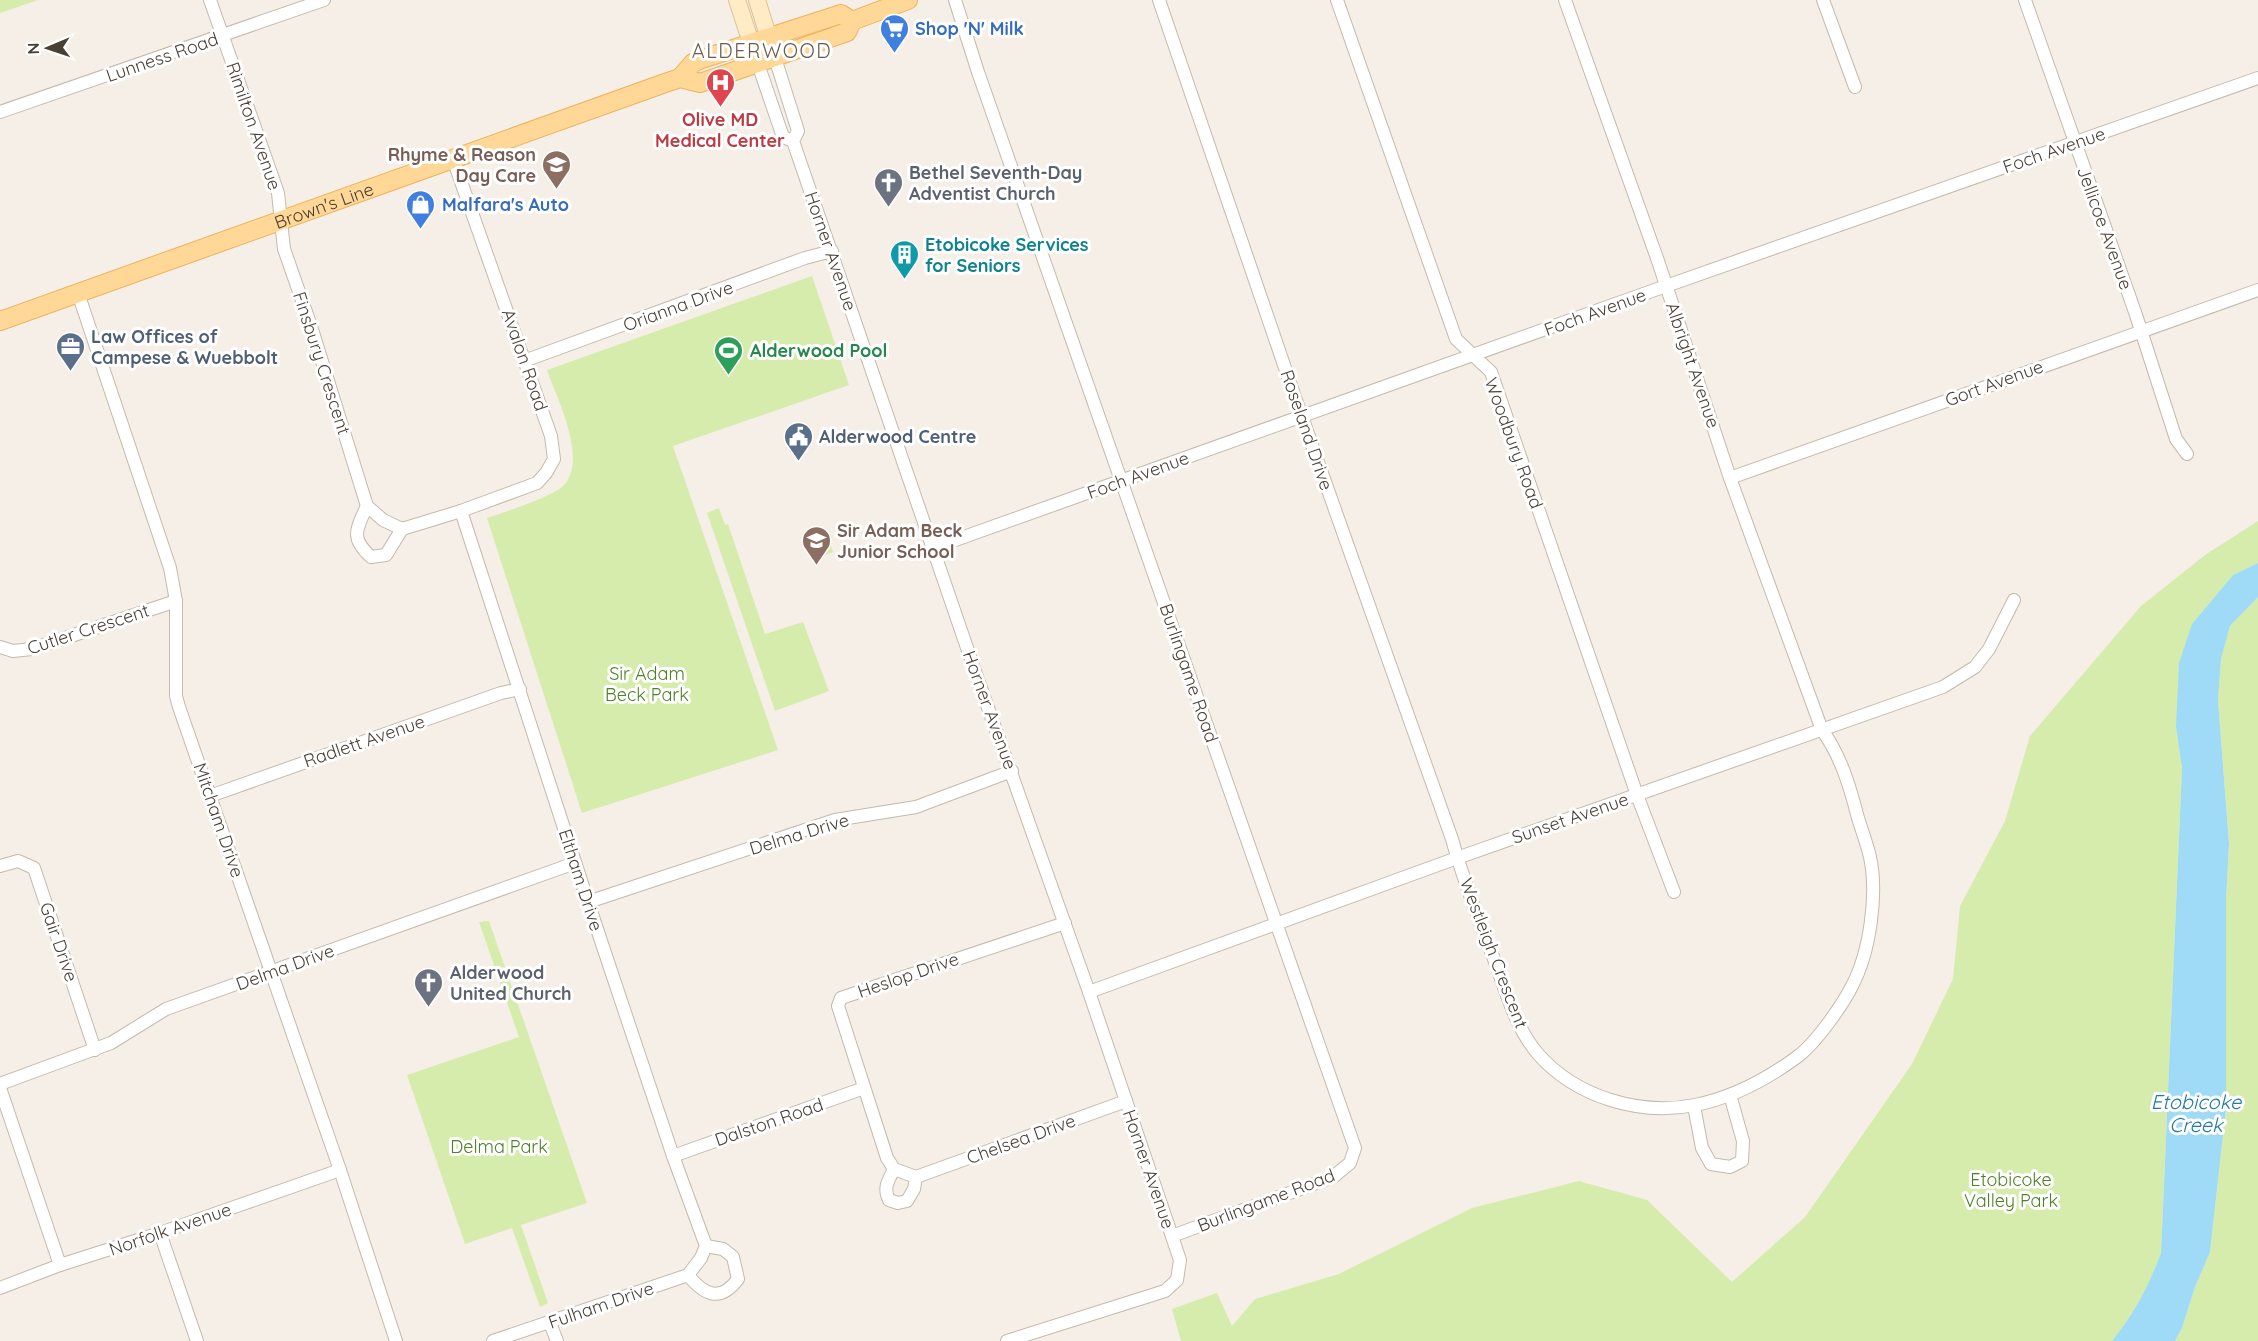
<svg xmlns="http://www.w3.org/2000/svg" width="2258" height="1341" font-family="Quicksand,sans-serif">
<style>
.green{fill:#d6ecad}
.water{fill:#9fdbf6}
.lines{fill:none;stroke-linecap:round;stroke-linejoin:round}
.minor-casing{stroke:#c4b9ac;stroke-width:14}
.secondary-casing{stroke:#dcc295;stroke-width:18}
.primary-casing{stroke:#edb35d;stroke-width:20}
.minor{stroke:#fff;stroke-width:12}
.secondary{stroke:#ffecc7;stroke-width:16}
.primary{stroke:#ffd796;stroke-width:18}
.labels{text-anchor:middle;dominant-baseline:central;stroke-width:6;stroke-linejoin:round;paint-order:stroke}
.shop-label{font-size:18px;font-weight:bold;fill:#366cbe;stroke:#fff;text-anchor:start}
.street-label{font-size:18px;fill:#493f35;stroke:#fff}
.health-label{font-size:18px;font-weight:bold;fill:#be3a42;stroke:#fff}
.education-label{font-size:18px;font-weight:bold;fill:#785e54;stroke:#fff;text-anchor:end}
.worship-label{font-size:18px;font-weight:bold;fill:#5b616d;stroke:#fff;text-anchor:start}
.culture-label{font-size:18px;font-weight:bold;fill:#0d838f;stroke:#fff;text-anchor:start}
.service-label{font-size:18px;font-weight:bold;fill:#4e5e75;stroke:#fff;text-anchor:start}
.leisure-label{font-size:18px;font-weight:bold;fill:#27864d;stroke:#fff;text-anchor:start}
.park-label{font-size:18px;fill:#4f8023;stroke:#fff}
.neighbourhood-label{font-size:20px;letter-spacing:1.5px;fill:#6c5c4c;stroke:#fff}
.water-label{font-size:20px;font-style:italic;fill:#227aa4;stroke:#fff}
</style>
<rect width="100%" height="100%" fill="#f5efe7"/>
<g class="green">
<polygon points="0,0 38,0 0,13"/>
<path d="M812,276L849,385L673,446L778,750L582,813L487,518C504,512 553,497 564,485C588,458 557,399 547,370Z"/>
<polygon points="719,508 725,525 728,524 765,634 803,622 829,691 775,711 707,513"/>
<path d="M2258,521V563L2233,575L2192,624L2176,727L2182,768L2161,1253C2147,1289 2137,1311 2112,1341H1181L1172,1309L1217,1293L1232,1326L1255,1299L1339,1274L1472,1208L1579,1181L1647,1200L1732,1282L1805,1217L1912,1064L1953,979L1960,906L2005,821L2030,736L2141,606L2205,555Z"/>
<polygon points="826,532 833,552 812,560 805,540"/>
<polygon points="2258,597 2258,1341 2175,1341 2182,1328 2195,1287 2210,1252 2226,1108 2226,901 2229,844 2218,700 2221,658 2230,626"/>
<polygon points="489,921 587,1203 521,1225 548,1303 540,1307 512,1228 465,1244 407,1075 519,1037 479,922"/>
</g>
<path class="water" d="M2258,563V597L2230,626L2221,659L2218,700L2229,844L2226,901V1108L2210,1252L2195,1287L2182,1328L2175,1341H2112C2136,1311 2147,1289 2161,1253L2182,768L2176,727L2179,663L2192,624L2233,575Z"/>
<g class="lines">
<defs>
<g id="minor">
<polyline points="210,0 278,193 284,249 311,326 367,506 383,520 402,529 461,511 537,483 546,473 554,459 551,436 453,159"/>
<polyline points="955,0 978,72 1355,1148 1350,1163 1333,1177 1172,1236"/>
<path d="M1159,0L1296,400L1452,839C1463,880 1479,920 1494,959C1506,991 1515,1027 1538,1054C1576,1097 1639,1116 1695,1105C1731,1098 1767,1079 1797,1057C1815,1044 1842,1006 1852,986C1870,952 1878,894 1870,857C1867,844 1862,831 1858,818C1850,787 1841,756 1822,730L1730,478L1658,261L1565,0"/>
<polyline points="1337,0 1456,339 1491,372 1637,795 1674,892"/>
<polyline points="1823,0 1855,87"/>
<polyline points="2025,0 2136,315 2176,439 2187,454"/>
<polyline points="775,58 798,131 793,141 976,674 1089,992 1180,1260 1177,1280 1165,1291 1007,1341"/>
<polyline points="758,64 783,137 793,141"/>
<polyline points="0,112 324,0"/>
<polyline points="78,293 170,568 176,601 176,696 179,707 340,1170 396,1341"/>
<polyline points="524,361 805,258 832,251"/>
<polyline points="1730,478 2258,290"/>
<path d="M367,506C356,530 350,538 371,557L386,555L402,529"/>
<polyline points="461,511 588,902 673,1156 706,1246 701,1258 688,1275 493,1341"/>
<polyline points="933,548 1649,292 2258,78"/>
<polyline points="0,647 13,651 32,649 176,601"/>
<polyline points="210,796 501,693 520,689"/>
<polyline points="0,866 18,861 34,868 95,1050"/>
<polyline points="588,902 835,820 916,807 1012,771"/>
<polyline points="1065,923 841,998 838,1006 887,1158 894,1169 916,1177 1126,1101"/>
<polyline points="1089,992 1457,858 1943,687 1975,667 1989,649 2014,600"/>
<polyline points="0,1084 111,1043 166,1009 575,863"/>
<polyline points="0,1088 60,1265"/>
<polyline points="1694,1106 1702,1148 1711,1164 1730,1167 1742,1161 1743,1141 1730,1095"/>
<polyline points="673,1156 864,1088"/>
<path d="M894,1169C888,1181 883,1188 889,1200L898,1203L907,1201L914,1189L916,1177"/>
<polyline points="160,1233 197,1341"/>
<path d="M688,1275C704,1295 720,1303 738,1279L733,1257L723,1249L706,1246"/>
<polyline points="0,1288 60,1265 160,1233 340,1170"/>
<polyline points="550,1323 557,1341"/>
</g>
<g id="secondary">
<polyline points="737,0 758,64"/>
<polyline points="757,0 775,58"/>
</g>
<g id="primary">
<polyline points="680,78 693,63 699,60 841,14 852,21"/>
<path id="s1" d="M0,321L668,82L680,78L700,83L847,32L852,21L908,0"/>
</g>
</defs>
<use href="#minor" class="minor-casing"/>
<use href="#secondary" class="secondary-casing"/>
<use href="#primary" class="primary-casing"/>
<use href="#minor" class="minor"/>
<use href="#secondary" class="secondary"/>
<use href="#primary" class="primary"/>
</g>
<defs>
<symbol id="supermarket-pin" viewBox="-11 -11 22 30"><path d="M0 17L-7.5 6A9.5 9.5 0 1 1 7.5 6Z" fill="#3f7fe0" stroke="#fff"/><path d="M-6-5.5h2.5l.6 2H6L4.5 2H-2.5L-4.4-4H-6ZM-1.5 3.2a1.3 1.3 0 1 0 .1 0ZM3 3.2a1.3 1.3 0 1 0 .1 0Z" fill="#fff"/></symbol>
<symbol id="hospital-pin" viewBox="-11 -11 22 30"><path d="M0 17L-7.5 6A9.5 9.5 0 1 1 7.5 6Z" fill="#e0444e" stroke="#fff"/><path d="M-5-5h3v3.5h4V-5h3V5h-3V1.5h-4V5h-3Z" fill="#fff"/></symbol>
<symbol id="school-pin" viewBox="-11 -11 22 30"><path d="M0 17L-7.5 6A9.5 9.5 0 1 1 7.5 6Z" fill="#8d6e63" stroke="#fff"/><path d="M0-5L7-2L0 1L-7-2ZM-4 1L0 2.5L4 1V4Q0 6-4 4Z" fill="#fff"/></symbol>
<symbol id="church-pin" viewBox="-11 -11 22 30"><path d="M0 17L-7.5 6A9.5 9.5 0 1 1 7.5 6Z" fill="#6b7280" stroke="#fff"/><path d="M-1.2-6h2.4v3.5h3.3v2.4h-3.3V6h-2.4V-.1h-3.3v-2.4h3.3Z" fill="#fff"/></symbol>
<symbol id="shop-pin" viewBox="-11 -11 22 30"><path d="M0 17L-7.5 6A9.5 9.5 0 1 1 7.5 6Z" fill="#3f7fe0" stroke="#fff"/><path d="M-5-2.5h2.3a2.7 3.5 0 0 1 5.4 0H5L5.5 6h-11ZM-1.5-2.5h3a1.5 2.3 0 0 0-3 0Z" fill="#fff"/></symbol>
<symbol id="building-pin" viewBox="-11 -11 22 30"><path d="M0 17L-7.5 6A9.5 9.5 0 1 1 7.5 6Z" fill="#0f9aa8" stroke="#fff"/><path d="M-4-6H4V6H1V3H-1V6H-4ZM-2.5-4.3h1.7v1.8h-1.7ZM.8-4.3h1.7v1.8H.8ZM-2.5-1h1.7V.8h-1.7ZM.8-1h1.7V.8H.8Z" fill="#fff"/></symbol>
<symbol id="office-pin" viewBox="-11 -11 22 30"><path d="M0 17L-7.5 6A9.5 9.5 0 1 1 7.5 6Z" fill="#5c6f8a" stroke="#fff"/><path d="M-6-3h4V-5.5h4V-3h4V5H-6ZM-1-4.5V-3h2v-1.5ZM-6 0V1H6V0Z" fill="#fff"/></symbol>
<symbol id="stadium-pin" viewBox="-11 -11 22 30"><path d="M0 17L-7.5 6A9.5 9.5 0 1 1 7.5 6Z" fill="#2e9e5b" stroke="#fff"/><path d="M0-5a6.5 5 0 1 0 0 10a6.5 5 0 1 0 0-10ZM-3.5-1.8h7v3.6h-7Z" fill="#fff"/></symbol>
<symbol id="civic-pin" viewBox="-11 -11 22 30"><path d="M0 17L-7.5 6A9.5 9.5 0 1 1 7.5 6Z" fill="#5c6f8a" stroke="#fff"/><path d="M-.6-6.5H3V-4.5H.6V-3L4-1V1h2V6H-6V1h2V-1L-.6-3ZM-1.2 2.5V6h2.4V2.5Z" fill="#fff"/></symbol>
</defs>
<g fill-rule="evenodd">
<use href="#supermarket-pin" x="878" y="12" width="33" height="45"/>
<use href="#hospital-pin" x="704" y="66" width="33" height="45"/>
<use href="#school-pin" x="540" y="148" width="33" height="45"/>
<use href="#church-pin" x="872" y="166" width="33" height="45"/>
<use href="#shop-pin" x="404" y="188" width="33" height="45"/>
<use href="#building-pin" x="888" y="238" width="33" height="45"/>
<use href="#office-pin" x="54" y="330" width="33" height="45"/>
<use href="#stadium-pin" x="712" y="334" width="33" height="45"/>
<use href="#civic-pin" x="782" y="420" width="33" height="45"/>
<use href="#school-pin" x="800" y="524" width="33" height="45"/>
<use href="#church-pin" x="412" y="966" width="33" height="45"/>
</g>
<g class="labels">
<g class="shop-label">
<text x="915" y="28">Shop 'N' Milk</text>
<text x="442" y="204">Malfara's Auto</text>
</g>
<g class="street-label">
<text transform="translate(162 57) rotate(-19)">Lunness Road</text>
<text transform="translate(254 126) rotate(71)">Rimilton Avenue</text>
<text transform="translate(2054 150) rotate(-19)">Foch Avenue</text>
<text stroke="none"><textPath href="#s1" startOffset="344">Brown's Line</textPath></text>
<text transform="translate(2105 228) rotate(70)">Jellicoe Avenue</text>
<text transform="translate(831 251) rotate(71)">Horner Avenue</text>
<text transform="translate(678 306) rotate(-20)">Orianna Drive</text>
<text transform="translate(1595 312) rotate(-20)">Foch Avenue</text>
<text transform="translate(525 360) rotate(71)">Avalon Road</text>
<text transform="translate(322 363) rotate(72)">Finsbury Crescent</text>
<text transform="translate(1693 365) rotate(71)">Albright Avenue</text>
<text transform="translate(1994 383) rotate(-20)">Gort Avenue</text>
<text transform="translate(1307 430) rotate(71)">Roseland Drive</text>
<text transform="translate(1514 443) rotate(70)">Woodbury Road</text>
<text transform="translate(1138 475) rotate(-20)">Foch Avenue</text>
<text transform="translate(88 629) rotate(-18)">Cutler Crescent</text>
<text transform="translate(1189 673) rotate(71)">Burlingame Road</text>
<text transform="translate(990 710) rotate(70)">Horner Avenue</text>
<text transform="translate(364 741) rotate(-19)">Radlett Avenue</text>
<text transform="translate(1570 818) rotate(-19)">Sunset Avenue</text>
<text transform="translate(219 820) rotate(71)">Mitcham Drive</text>
<text transform="translate(799 834) rotate(-17)">Delma Drive</text>
<text transform="translate(581 880) rotate(72)">Eltham Drive</text>
<text transform="translate(59 942) rotate(71)">Gair Drive</text>
<text transform="translate(1494 953) rotate(69)">Westleigh Crescent</text>
<text transform="translate(285 967) rotate(-20)">Delma Drive</text>
<text transform="translate(908 975) rotate(-19)">Heslop Drive</text>
<text transform="translate(769 1122) rotate(-19)">Dalston Road</text>
<text transform="translate(1021 1139) rotate(-20)">Chelsea Drive</text>
<text transform="translate(1149 1169) rotate(71)">Horner Avenue</text>
<text transform="translate(1266 1200) rotate(-21)">Burlingame Road</text>
<text transform="translate(170 1229) rotate(-19)">Norfolk Avenue</text>
<text transform="translate(601 1305) rotate(-19)">Fulham Drive</text>
</g>
<g class="health-label">
<text x="720" y="119">Olive MD<tspan x="720" dy="21">Medical Center</tspan></text>
</g>
<g class="education-label">
<text x="536" y="154">Rhyme &amp; Reason<tspan x="536" dy="21">Day Care</tspan></text>
<text x="837" y="530" text-anchor="start">Sir Adam Beck<tspan x="837" dy="21">Junior School</tspan></text>
</g>
<g class="worship-label">
<text x="909" y="172">Bethel Seventh-Day<tspan x="909" dy="21">Adventist Church</tspan></text>
<text x="450" y="972">Alderwood<tspan x="450" dy="21">United Church</tspan></text>
</g>
<g class="culture-label">
<text x="925" y="244">Etobicoke Services<tspan x="925" dy="21">for Seniors</tspan></text>
</g>
<g class="service-label">
<text x="91" y="336">Law Offices of<tspan x="91" dy="21">Campese &amp; Wuebbolt</tspan></text>
<text x="819" y="436">Alderwood Centre</text>
</g>
<g class="leisure-label">
<text x="750" y="350">Alderwood Pool</text>
</g>
<g class="park-label">
<text x="647" y="673">Sir Adam<tspan x="647" dy="21">Beck Park</tspan></text>
<text x="499" y="1146">Delma Park</text>
<text x="2011" y="1179">Etobicoke<tspan x="2011" dy="21">Valley Park</tspan></text>
</g>
<g class="neighbourhood-label">
<text x="762" y="50">ALDERWOOD</text>
</g>
<g class="water-label">
<text x="2196" y="1101">Etobicoke<tspan x="2196" dy="23">Creek</tspan></text>
</g>
</g>
<g transform="translate(48 48) rotate(268)" stroke="#ffffff" stroke-width="4.5" paint-order="stroke">
<path d="M0-4.5L10 22L0 15L-10 22Z" fill="#493f35"/>
<text y="-9" font-size="16" font-weight="bold" text-anchor="middle" fill="#493f35">N</text>
</g>
</svg>
